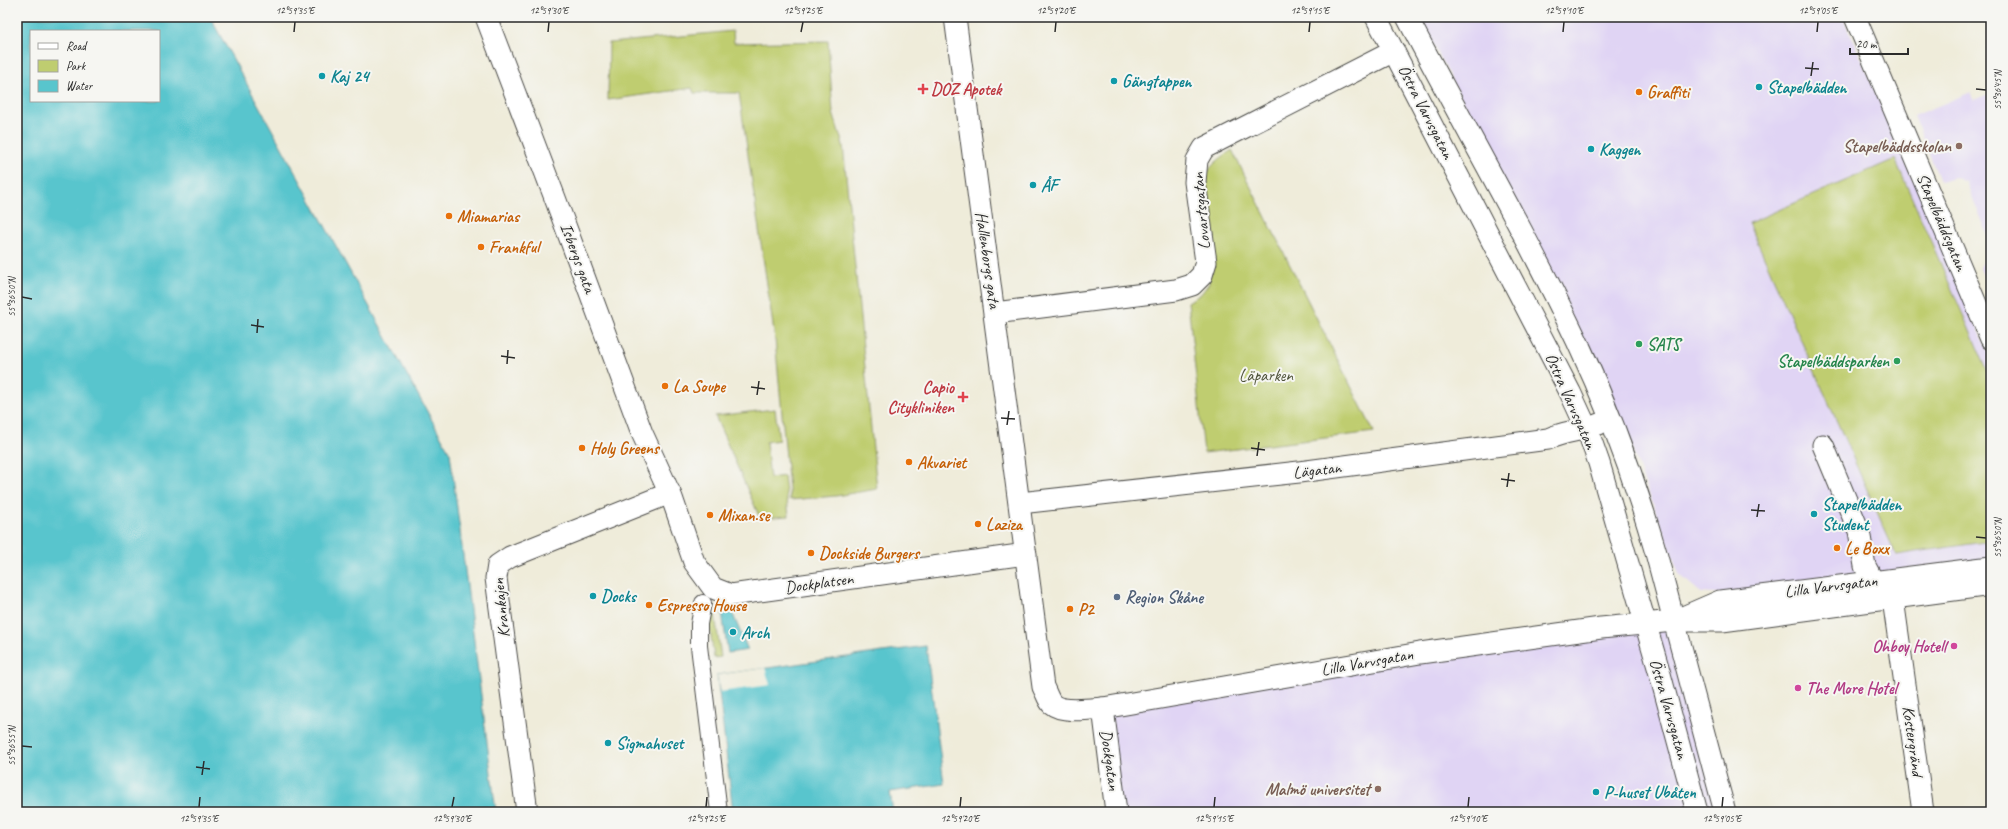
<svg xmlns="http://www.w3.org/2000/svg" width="2008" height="829" font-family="Caveat,sans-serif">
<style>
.built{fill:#e0d4f4}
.green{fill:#bfcd70;stroke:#757c4e}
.water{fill:#58c5cd;stroke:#42787c;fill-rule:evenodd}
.pier{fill:#efecda}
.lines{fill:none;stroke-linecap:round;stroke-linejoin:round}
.pedestrian-casing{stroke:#484845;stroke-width:18}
.minor-casing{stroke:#484845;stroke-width:23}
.pedestrian{stroke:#fff;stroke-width:16}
.minor{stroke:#fff;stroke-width:21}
.ticks{fill:none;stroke:#2b2b2b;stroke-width:1.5}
.culture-dot{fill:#0f9aa8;stroke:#f6f6f2;stroke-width:1.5}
.health-dot{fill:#e0444e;stroke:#f6f6f2;stroke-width:1.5}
.food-dot{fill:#e8710a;stroke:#f6f6f2;stroke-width:1.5}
.education-dot{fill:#8d6e63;stroke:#f6f6f2;stroke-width:1.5}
.leisure-dot{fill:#2e9e5b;stroke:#f6f6f2;stroke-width:1.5}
.service-dot{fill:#5c6f8a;stroke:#f6f6f2;stroke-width:1.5}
.hotel-dot{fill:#d1479c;stroke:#f6f6f2;stroke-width:1.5}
.labels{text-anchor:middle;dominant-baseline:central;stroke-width:4;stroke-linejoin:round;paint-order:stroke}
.culture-label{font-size:17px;font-weight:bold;fill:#0d838f;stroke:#f6f6f2;text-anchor:start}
.health-label{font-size:17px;font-weight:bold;fill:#be3a42;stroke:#f6f6f2;text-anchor:start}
.food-label{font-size:17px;font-weight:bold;fill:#c56008;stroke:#f6f6f2;text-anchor:start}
.street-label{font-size:17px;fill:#2b2b2b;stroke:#f6f6f2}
.education-label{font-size:17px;font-weight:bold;fill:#785e54;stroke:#f6f6f2;text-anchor:end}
.leisure-label{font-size:17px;font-weight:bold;fill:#27864d;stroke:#f6f6f2;text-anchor:start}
.park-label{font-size:17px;fill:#50543c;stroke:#f6f6f2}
.service-label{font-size:17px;font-weight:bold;fill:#4e5e75;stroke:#f6f6f2;text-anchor:start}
.hotel-label{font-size:17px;font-weight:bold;fill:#b23c85;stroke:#f6f6f2;text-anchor:end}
.neatline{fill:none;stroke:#2b2b2b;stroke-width:1.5}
.ticks-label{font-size:10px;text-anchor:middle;fill:#2b2b2b}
</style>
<rect width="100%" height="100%" fill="#f6f6f2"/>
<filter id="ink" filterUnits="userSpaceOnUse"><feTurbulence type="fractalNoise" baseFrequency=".025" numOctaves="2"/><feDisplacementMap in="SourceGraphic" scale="8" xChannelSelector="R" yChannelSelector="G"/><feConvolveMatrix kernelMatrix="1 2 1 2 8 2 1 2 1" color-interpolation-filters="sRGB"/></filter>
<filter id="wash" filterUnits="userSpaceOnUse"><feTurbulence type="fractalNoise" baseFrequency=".012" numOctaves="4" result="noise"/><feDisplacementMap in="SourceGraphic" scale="16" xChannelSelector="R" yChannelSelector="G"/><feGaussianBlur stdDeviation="0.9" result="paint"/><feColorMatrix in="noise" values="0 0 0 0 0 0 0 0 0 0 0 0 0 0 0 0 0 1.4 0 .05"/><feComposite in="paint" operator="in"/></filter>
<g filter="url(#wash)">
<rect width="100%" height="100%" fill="#efecda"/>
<g class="built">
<polygon points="1420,17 1843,17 1991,358 1991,561 1729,595 1701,593 1679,574 1632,448 1579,334"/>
<polygon points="1971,92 1974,100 1991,93 1991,242 1966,182 1955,177 1940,181 1914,116"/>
<polygon points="1991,247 1991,293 1980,268"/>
<polygon points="1674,621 1725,812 1117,812 1103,708"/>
</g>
<g class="green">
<polygon points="733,31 734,43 828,41 833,113 843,145 877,489 836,496 790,500 775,339 739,93 694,93 692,88 608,100 609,43"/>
<path d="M1232,150L1374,432L1204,453L1188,302L1201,294L1209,283L1203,182C1208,166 1219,159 1232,150Z"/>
<polygon points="1895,159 1991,379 1991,541 1896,555 1749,223"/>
<polygon points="775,409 779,440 766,442 770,478 784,476 789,516 760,518 715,416"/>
<polygon points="715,615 721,657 714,658 708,616"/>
</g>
<g class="water">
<path d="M17,17H210L450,453L496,812H17ZM31,31H159V101H31Z"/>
<polygon points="731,610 748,650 728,653 722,613"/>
<polygon points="926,646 944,784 890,792 893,812 733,812 717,675"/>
</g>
<polygon class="pier" points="765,668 770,685 720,692 717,675"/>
</g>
<g filter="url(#ink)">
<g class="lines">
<defs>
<polyline id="pedestrian" points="703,603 699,624 699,646 719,812"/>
<g id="minor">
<polyline points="486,17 555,198 642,433 672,498 694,562 713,588 731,595 1026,554"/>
<path d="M955,17L1043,687C1046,692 1048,700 1052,704C1062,713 1090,709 1103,708L1420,653L1601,628L1674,621"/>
<polyline points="1376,17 1570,392 1587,429 1599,463 1660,674 1697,812"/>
<path d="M1407,17C1463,125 1525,231 1577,341C1609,409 1635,480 1656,553L1725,812"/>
<polyline points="1855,17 1991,339"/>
<polyline points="995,313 1176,290 1192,285 1202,275 1206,262 1195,182 1197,160 1204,148 1394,51"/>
<polyline points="1823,445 1859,531 1865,566 1873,581 1893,599 1923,812"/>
<path d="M1020,503L1299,472L1548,439C1564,431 1583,431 1599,424"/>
<polyline points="1991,567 1720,601 1674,621 1722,621 1991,585"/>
<polyline points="1103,708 1116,812"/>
<polyline points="527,812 496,578 498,565 510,557 670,493"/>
</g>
</defs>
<use href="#pedestrian" class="pedestrian-casing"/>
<use href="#minor" class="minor-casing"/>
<use href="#pedestrian" class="pedestrian"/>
<use href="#minor" class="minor"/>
</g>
</g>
<path class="ticks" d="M294,32L295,22M548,32L549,22M801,32L803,22M1055,32L1056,22M1309,32L1310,22M1563,32L1564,22M1817,32L1818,22M1805,68L1819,69M1811,76L1813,62M1976,89L1986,90M22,297L32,299M251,325L264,327M257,333L258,319M501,356L515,358M507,364L508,350M751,387L765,389M757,395L759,381M1001,418L1015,419M1007,425L1009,411M1251,448L1265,450M1257,456L1259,442M1501,479L1515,481M1507,487L1509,473M1751,510L1765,511M1757,517L1759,504M1976,537L1986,538M22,746L32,747M196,767L210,769M202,775L204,761M199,807L200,797M452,807L454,797M706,807L707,797M960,807L961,797M1214,807L1215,797M1468,807L1469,797M1722,807L1723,797"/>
<g class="culture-dot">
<circle cx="322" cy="76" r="4"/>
<circle cx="1114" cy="81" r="4"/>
<circle cx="1759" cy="87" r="4"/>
<circle cx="1591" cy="149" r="4"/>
<circle cx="1033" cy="185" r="4"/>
<circle cx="1814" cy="514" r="4"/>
<circle cx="593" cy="596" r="4"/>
<circle cx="733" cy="632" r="4"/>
<circle cx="608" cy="743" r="4"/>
<circle cx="1596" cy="792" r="4"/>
</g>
<g class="health-dot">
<path d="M921 83h4v4h4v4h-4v4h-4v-4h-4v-4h4z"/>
<path d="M961 391h4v4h4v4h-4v4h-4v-4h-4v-4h4z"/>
</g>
<g class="food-dot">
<circle cx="1639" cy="92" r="4"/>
<circle cx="449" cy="216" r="4"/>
<circle cx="481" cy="247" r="4"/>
<circle cx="665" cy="386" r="4"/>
<circle cx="582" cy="448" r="4"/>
<circle cx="909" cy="462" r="4"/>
<circle cx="710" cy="515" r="4"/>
<circle cx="978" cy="524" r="4"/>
<circle cx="1837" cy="548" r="4"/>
<circle cx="811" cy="553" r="4"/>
<circle cx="649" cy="605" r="4"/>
<circle cx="1070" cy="609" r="4"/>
</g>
<g class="education-dot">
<circle cx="1959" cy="146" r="4"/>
<circle cx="1378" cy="789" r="4"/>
</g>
<g class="leisure-dot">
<circle cx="1639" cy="344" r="4"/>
<circle cx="1897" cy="361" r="4"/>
</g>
<circle class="service-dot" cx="1117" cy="597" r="4"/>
<g class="hotel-dot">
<circle cx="1954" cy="646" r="4"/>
<circle cx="1798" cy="688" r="4"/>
</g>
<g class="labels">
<g class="culture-label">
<text x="330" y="76">Kaj 24</text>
<text x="1122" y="81">Gängtappen</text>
<text x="1767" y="87">Stapelbädden</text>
<text x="1599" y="149">Kaggen</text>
<text x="1041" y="185">ÅF</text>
<text x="1822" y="504">Stapelbädden<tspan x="1822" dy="20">Student</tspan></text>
<text x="601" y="596">Docks</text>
<text x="741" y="632">Arch</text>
<text x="616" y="743">Sigmahuset</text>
<text x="1604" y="792">P-huset Ubåten</text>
</g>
<g class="health-label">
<text x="931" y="89">DOZ Apotek</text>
<text x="954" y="387" text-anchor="end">Capio<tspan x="954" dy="20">Citykliniken</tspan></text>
</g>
<g class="food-label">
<text x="1647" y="92">Graffiti</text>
<text x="457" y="216">Miamarias</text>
<text x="489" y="247">Frankful</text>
<text x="673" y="386">La Soupe</text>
<text x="590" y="448">Holy Greens</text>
<text x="917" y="462">Akvariet</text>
<text x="718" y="515">Mixan.se</text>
<text x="986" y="524">Laziza</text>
<text x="1845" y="548">Le Boxx</text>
<text x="819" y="553">Dockside Burgers</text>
<text x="657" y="605">Espresso House</text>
<text x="1078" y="609">P2</text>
</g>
<g class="street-label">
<text transform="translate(1426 112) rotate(63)">Östra Varvsgatan</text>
<text transform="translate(1201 211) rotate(-95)">Lovartsgatan</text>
<text transform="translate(1942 222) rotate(67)">Stapelbäddsgatan</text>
<text transform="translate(578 258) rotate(70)">Isbergs gata</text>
<text transform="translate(988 260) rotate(82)">Hallenborgs gata</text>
<text transform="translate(1571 401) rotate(66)">Östra Varvsgatan</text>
<text transform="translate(1317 470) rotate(-7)">Lägatan</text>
<text transform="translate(819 583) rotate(-8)">Dockplatsen</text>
<text transform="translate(1831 586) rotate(-7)">Lilla Varvsgatan</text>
<text transform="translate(501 608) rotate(-96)">Krankajen</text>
<text transform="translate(1367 662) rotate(-10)">Lilla Varvsgatan</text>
<text transform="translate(1669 709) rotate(74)">Östra Varvsgatan</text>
<text transform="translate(1913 741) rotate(82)">Kostergränd</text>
<text transform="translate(1110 760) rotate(82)">Dockgatan</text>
</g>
<g class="education-label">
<text x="1951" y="146">Stapelbäddsskolan</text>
<text x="1370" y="789">Malmö universitet</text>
</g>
<g class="leisure-label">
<text x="1647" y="344">SATS</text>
<text x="1889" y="361" text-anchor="end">Stapelbäddsparken</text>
</g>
<g class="park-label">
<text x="1266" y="375">Läparken</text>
</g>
<g class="service-label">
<text x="1125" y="597">Region Skåne</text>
</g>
<g class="hotel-label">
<text x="1946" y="646">Ohboy Hotell</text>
<text x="1806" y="688" text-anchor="start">The More Hotel</text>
</g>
</g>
<rect width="2008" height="829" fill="none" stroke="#f6f6f2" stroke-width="44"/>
<rect x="30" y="30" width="130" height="72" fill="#f6f6f2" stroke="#a5a5a2"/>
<rect x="38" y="43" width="20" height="6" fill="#ffffff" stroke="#a5a5a2"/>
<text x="66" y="50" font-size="12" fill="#2b2b2b">Road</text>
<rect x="38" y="60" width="20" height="12" fill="#bfcd70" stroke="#a5a5a2"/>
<text x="66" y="70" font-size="12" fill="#2b2b2b">Park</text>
<rect x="38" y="80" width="20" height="12" fill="#58c5cd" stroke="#a5a5a2"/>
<text x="66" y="90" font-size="12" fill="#2b2b2b">Water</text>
<path d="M1850 48v6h58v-6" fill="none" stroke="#2b2b2b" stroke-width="2"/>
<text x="1856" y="48" font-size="12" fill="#2b2b2b" stroke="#f6f6f2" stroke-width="3" paint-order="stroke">20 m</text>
<rect x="22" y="22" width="1964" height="785" class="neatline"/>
<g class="ticks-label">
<text x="295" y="14">12°59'35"E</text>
<text x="549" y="14">12°59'30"E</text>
<text x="803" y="14">12°59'25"E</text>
<text x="1056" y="14">12°59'20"E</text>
<text x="1310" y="14">12°59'15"E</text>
<text x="1564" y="14">12°59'10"E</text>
<text x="1818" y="14">12°59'05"E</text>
<text transform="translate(1997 90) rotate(-90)" y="4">55°36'45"N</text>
<text transform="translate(11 297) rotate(-90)" y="4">55°36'50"N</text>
<text transform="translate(1997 538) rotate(-90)" y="4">55°36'50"N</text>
<text transform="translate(11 746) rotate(-90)" y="4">55°36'55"N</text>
<text x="199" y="822">12°59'35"E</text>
<text x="452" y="822">12°59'30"E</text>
<text x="706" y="822">12°59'25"E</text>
<text x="960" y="822">12°59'20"E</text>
<text x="1214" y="822">12°59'15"E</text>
<text x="1468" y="822">12°59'10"E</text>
<text x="1722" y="822">12°59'05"E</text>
</g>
</svg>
